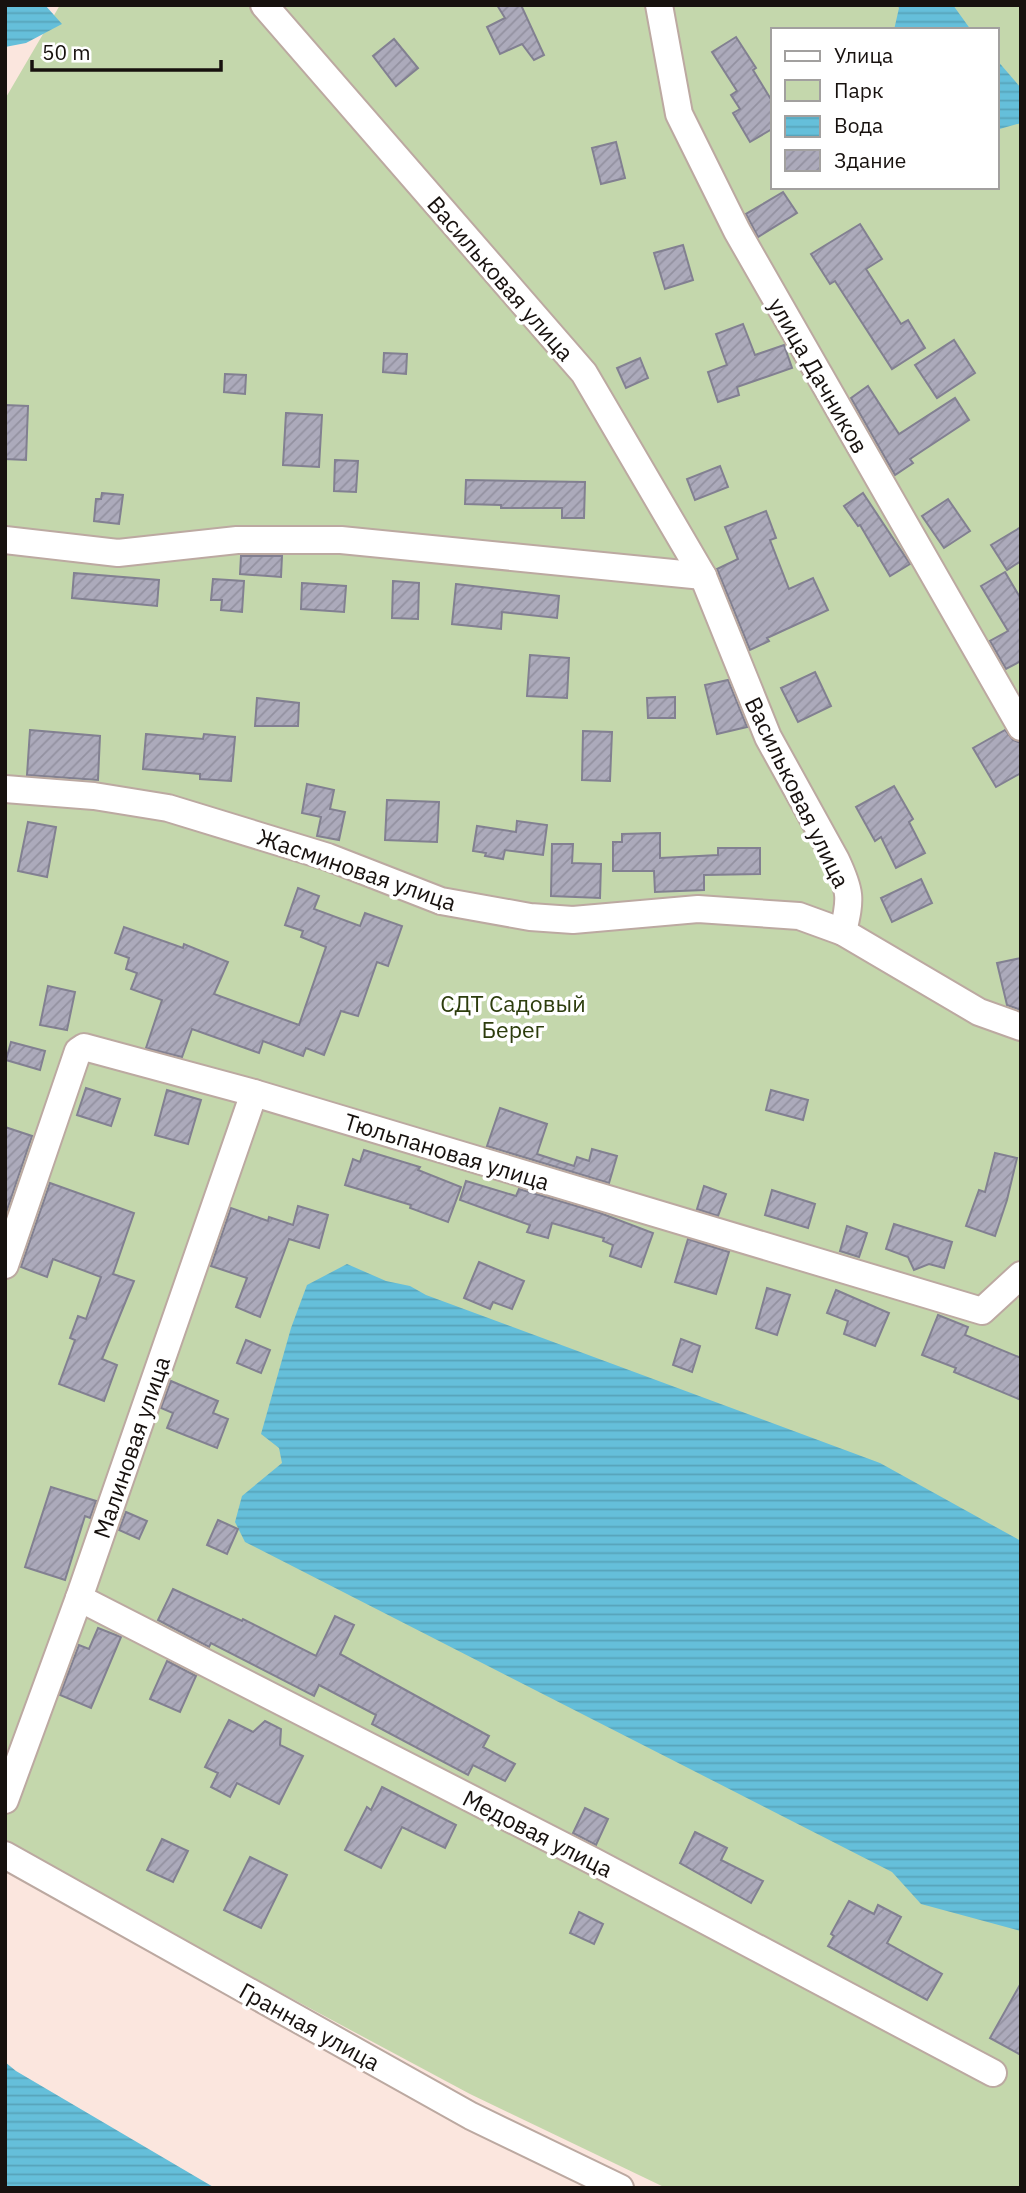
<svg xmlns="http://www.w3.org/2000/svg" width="1026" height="2193" font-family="'IBM Plex Sans',sans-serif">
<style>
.green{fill:#c4d7ac;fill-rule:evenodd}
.water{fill:url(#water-rules)}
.building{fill:url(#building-hatch);stroke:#828091;stroke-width:2}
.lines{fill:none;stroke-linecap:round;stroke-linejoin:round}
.street-casing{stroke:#bca9a1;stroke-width:30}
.street{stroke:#fff;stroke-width:26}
.labels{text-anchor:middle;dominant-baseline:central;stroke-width:7;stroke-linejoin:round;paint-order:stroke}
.street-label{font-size:23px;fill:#17110e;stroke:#fff}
.park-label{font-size:23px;fill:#2d3d0d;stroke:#fff}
</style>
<defs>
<pattern id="water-rules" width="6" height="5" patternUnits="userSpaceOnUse" patternTransform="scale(1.75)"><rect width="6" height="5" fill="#65bfda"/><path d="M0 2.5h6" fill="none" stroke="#57a3ba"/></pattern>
<pattern id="building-hatch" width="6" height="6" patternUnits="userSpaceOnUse" patternTransform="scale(1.75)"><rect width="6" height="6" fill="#acaabb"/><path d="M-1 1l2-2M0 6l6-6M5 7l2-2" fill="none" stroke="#9391a0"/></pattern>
</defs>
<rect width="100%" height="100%" fill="#fbe6de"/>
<path class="green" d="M60,5H1021V2188H666L470,2094L5,1845V99ZM772,30H996V187H772Z"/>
<g class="water">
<polygon points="5,5 45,5 62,24 26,43 5,47"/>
<polygon points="897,5 953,5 971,30 894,30 899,8"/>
<polygon points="996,59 1021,88 1021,123 996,130"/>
<polygon points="347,1264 386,1281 410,1286 426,1295 880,1463 1021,1541 1021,1931 921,1904 892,1872 245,1542 235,1522 242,1496 282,1463 279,1448 261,1434 291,1328 307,1285"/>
<polygon points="5,2062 16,2071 215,2188 5,2188"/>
</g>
<g class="building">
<polygon points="497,5 521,5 544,55 534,60 522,44 500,54 487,27 505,18"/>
<polygon points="736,37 756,68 753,70 772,101 772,129 750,142 733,113 740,109 731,95 737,91 712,52"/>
<polygon points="394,39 418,68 396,86 373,56"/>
<polygon points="616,142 625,178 601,184 592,148"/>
<polygon points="783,192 797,213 758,237 746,214"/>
<polygon points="860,224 882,259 866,269 901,324 908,320 925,348 892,369 835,281 830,284 811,254"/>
<polygon points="683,245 693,280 665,289 654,253"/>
<polygon points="743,324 755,355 784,345 792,368 737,387 739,395 718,402 708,372 727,365 716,334"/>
<polygon points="954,340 975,373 937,398 915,365"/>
<polygon points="384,353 407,354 406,374 383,372"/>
<polygon points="640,358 648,378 626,388 617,368"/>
<polygon points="225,374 246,375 245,394 224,392"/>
<polygon points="868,386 899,434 955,398 969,420 910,459 913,463 895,475 851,398"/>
<polygon points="5,405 28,406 26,460 5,459"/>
<polygon points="286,413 322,415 319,467 283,465"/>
<polygon points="335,460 358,461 356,492 334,491"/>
<polygon points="720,466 728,487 695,500 687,479"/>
<polygon points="466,480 585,482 584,518 562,518 562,508 501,508 501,505 465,504"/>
<polygon points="102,493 123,495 119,524 94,521 96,499 101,499"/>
<polygon points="863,493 910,564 890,576 860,525 858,526 844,506"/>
<polygon points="948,499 970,531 944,548 922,516"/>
<polygon points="766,511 776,538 770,540 789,589 813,578 828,610 767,638 769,641 750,650 717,569 738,559 725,527"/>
<polygon points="1021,527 1021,561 1007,570 991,545"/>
<polygon points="241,556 282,556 281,577 240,574"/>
<polygon points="1005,572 1021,599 1021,661 1006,669 990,641 1008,631 981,586"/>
<polygon points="74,573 159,580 157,606 72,598"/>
<polygon points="213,579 244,581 242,612 221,610 222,600 211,600"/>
<polygon points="393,581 419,583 418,619 392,618"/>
<polygon points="302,583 346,586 344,612 301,609"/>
<polygon points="456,584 559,596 557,618 502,612 501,629 452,624"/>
<polygon points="530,655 569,658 567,698 527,696"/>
<polygon points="815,672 831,706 798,722 781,688"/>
<polygon points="728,680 747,727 717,734 705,685"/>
<polygon points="675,697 675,718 648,718 647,698"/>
<polygon points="257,698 299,703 298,726 255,726"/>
<polygon points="30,730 100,736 98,780 27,775"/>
<polygon points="1005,730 1013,740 1021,743 1021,773 996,787 973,748"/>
<polygon points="583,731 612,732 610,781 582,780"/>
<polygon points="146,734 203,739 204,734 235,737 231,781 200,779 200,774 143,769"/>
<polygon points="307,784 334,790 330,809 345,812 339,840 317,836 321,817 302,813"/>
<polygon points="894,786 913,819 909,822 925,853 896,868 881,837 875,841 856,807"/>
<polygon points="387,800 439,802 437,842 385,840"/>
<polygon points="517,821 547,825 543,855 505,850 503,859 485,856 486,853 473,851 477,826 516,832"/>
<polygon points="28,822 56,827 47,877 18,871"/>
<polygon points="660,833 660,858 718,855 718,848 760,848 760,874 704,875 704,890 655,892 654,871 613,871 613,842 622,842 622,834"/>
<polygon points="552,844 573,844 572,863 601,864 600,898 551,896"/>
<polygon points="921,879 932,903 892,922 881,898"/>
<polygon points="298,888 319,896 314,909 360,926 365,913 402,926 388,966 377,962 358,1016 341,1011 324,1055 306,1048 303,1056 263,1041 259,1053 192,1029 182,1057 146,1048 162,1000 131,989 137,973 126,969 129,958 115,953 124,927 183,948 184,944 228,962 214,994 299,1025 326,947 301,937 303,931 285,925"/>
<polygon points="1021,958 1021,1010 1007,1005 997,963"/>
<polygon points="48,986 75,992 67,1030 40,1025"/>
<polygon points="11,1042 45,1051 40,1070 6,1060"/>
<polygon points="86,1088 120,1099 111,1126 77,1115"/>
<polygon points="167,1090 201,1100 188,1144 155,1135"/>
<polygon points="771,1090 808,1100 803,1120 766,1110"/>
<polygon points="500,1108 547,1124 537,1154 574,1166 577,1157 589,1161 592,1149 617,1156 609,1183 487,1146"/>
<polygon points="5,1127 32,1136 6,1213 5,1213"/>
<polygon points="364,1150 420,1167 418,1170 461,1187 448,1222 410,1208 411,1205 345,1185 353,1159 360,1162"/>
<polygon points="995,1153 1017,1158 1007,1200 995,1236 966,1226 979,1190 985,1192"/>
<polygon points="466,1181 516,1196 519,1189 600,1213 653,1233 641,1267 610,1256 613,1245 603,1241 604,1238 552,1223 548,1238 527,1232 530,1225 460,1200"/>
<polygon points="50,1183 134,1213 113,1274 134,1281 102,1359 117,1365 104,1401 59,1384 75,1340 70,1338 78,1316 86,1319 101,1277 53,1259 47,1277 21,1267"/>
<polygon points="704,1186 726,1194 718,1216 697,1209"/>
<polygon points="772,1190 815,1204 808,1228 765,1215"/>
<polygon points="298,1206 328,1215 319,1248 289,1239 260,1317 236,1307 247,1278 211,1266 231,1208 268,1221 269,1217 293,1225"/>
<polygon points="894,1224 952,1242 944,1268 929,1264 914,1270 908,1257 886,1249"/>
<polygon points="847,1226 867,1233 859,1257 840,1251"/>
<polygon points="688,1239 729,1252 716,1294 675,1282"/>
<polygon points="479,1262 524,1281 512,1309 493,1302 490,1309 464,1298"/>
<polygon points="767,1288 790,1295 777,1335 756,1328"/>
<polygon points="836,1290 889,1313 875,1346 844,1334 848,1321 827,1313"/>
<polygon points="938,1315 968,1327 965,1335 1021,1358 1021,1400 954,1372 956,1368 922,1355"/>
<polygon points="681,1339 700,1346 692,1372 673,1365"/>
<polygon points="246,1340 270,1350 261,1373 237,1363"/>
<polygon points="171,1381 218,1401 213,1413 228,1419 217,1448 167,1428 173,1413 161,1408"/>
<polygon points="51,1487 96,1501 90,1518 85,1516 65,1580 25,1567"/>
<polygon points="126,1512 147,1521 139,1539 119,1530"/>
<polygon points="218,1520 238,1529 227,1554 207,1545"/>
<polygon points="173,1589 242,1621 243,1619 316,1656 335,1616 354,1625 340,1654 489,1736 483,1747 515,1764 505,1781 473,1765 468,1775 372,1724 376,1715 319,1685 314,1696 211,1643 209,1647 158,1620"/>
<polygon points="98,1628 121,1637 91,1708 60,1695 79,1645 89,1649"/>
<polygon points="167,1661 196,1676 180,1712 150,1699"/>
<polygon points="229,1720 253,1732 265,1721 281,1729 280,1745 303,1756 279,1804 237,1783 230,1797 211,1787 218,1773 205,1767"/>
<polygon points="382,1787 456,1825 445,1848 402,1827 381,1868 345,1850 367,1807 371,1810"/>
<polygon points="585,1808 608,1819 596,1845 573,1833"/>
<polygon points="695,1832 727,1848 721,1860 763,1881 751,1903 680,1863"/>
<polygon points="162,1839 188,1851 173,1882 147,1870"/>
<polygon points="250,1857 287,1875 261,1928 224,1910"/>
<polygon points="849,1901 874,1914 878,1905 901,1917 887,1943 942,1974 927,2000 828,1946 834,1936 831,1934"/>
<polygon points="579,1912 603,1924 594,1944 570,1933"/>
<polygon points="1021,1983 1021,2055 990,2038"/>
</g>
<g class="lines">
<defs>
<g id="street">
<path d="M264,5L584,373L703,576L768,737L836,860C851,892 851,898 843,932"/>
<polyline points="659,5 679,114 737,231 1021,727"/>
<polyline points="5,540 118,553 237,540 341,540 703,576"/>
<polyline points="5,789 94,796 168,808 328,857 441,901 530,917 573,920 698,909 799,916 843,932 979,1012 1021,1027"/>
<polyline points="5,1265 78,1051 84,1047 254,1093 982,1311 1021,1275"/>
<polyline points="79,1598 593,1861 993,2073"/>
<polyline points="5,1800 79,1598 254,1093"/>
<polyline points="5,1855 471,2116 620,2188"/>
</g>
</defs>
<use href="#street" class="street-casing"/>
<use href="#street" class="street"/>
</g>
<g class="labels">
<g class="street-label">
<text transform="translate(501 278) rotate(49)">Васильковая улица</text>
<text transform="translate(819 375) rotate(60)">улица Дачников</text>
<text transform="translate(798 792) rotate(64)">Васильковая улица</text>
<text transform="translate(357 869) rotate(19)">Жасминовая улица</text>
<text transform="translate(447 1151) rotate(17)">Тюльпановая улица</text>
<text transform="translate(131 1447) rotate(-71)">Малиновая улица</text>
<text transform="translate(538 1833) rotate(27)">Медовая улица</text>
<text transform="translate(310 2026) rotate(29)">Гранная улица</text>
</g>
<g class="park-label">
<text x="513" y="1003">СДТ Садовый<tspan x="513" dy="26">Берег</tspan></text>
</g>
</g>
<rect width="1026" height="2193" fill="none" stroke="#17110e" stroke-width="14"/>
<rect x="771" y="28" width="228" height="161" fill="#ffffff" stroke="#a2a09f" stroke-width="2"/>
<rect x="785" y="51" width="35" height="10" fill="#ffffff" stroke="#a2a09f" stroke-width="2"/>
<text x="834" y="63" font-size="21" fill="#17110e">Улица</text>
<rect x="785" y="80" width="35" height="21" fill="#c4d7ac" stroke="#a2a09f" stroke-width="2"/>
<text x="834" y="98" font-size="21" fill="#17110e">Парк</text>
<rect x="785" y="116" width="35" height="21" fill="url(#water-rules)" stroke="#a2a09f" stroke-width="2"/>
<text x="834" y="133" font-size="21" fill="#17110e">Вода</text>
<rect x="785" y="150" width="35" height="21" fill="url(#building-hatch)" stroke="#a2a09f" stroke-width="2"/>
<text x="834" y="168" font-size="21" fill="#17110e">Здание</text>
<path d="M32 60v10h189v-10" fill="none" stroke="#17110e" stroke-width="3.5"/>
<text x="42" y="60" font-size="21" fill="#17110e" stroke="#ffffff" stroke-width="5" paint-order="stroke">50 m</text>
</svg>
